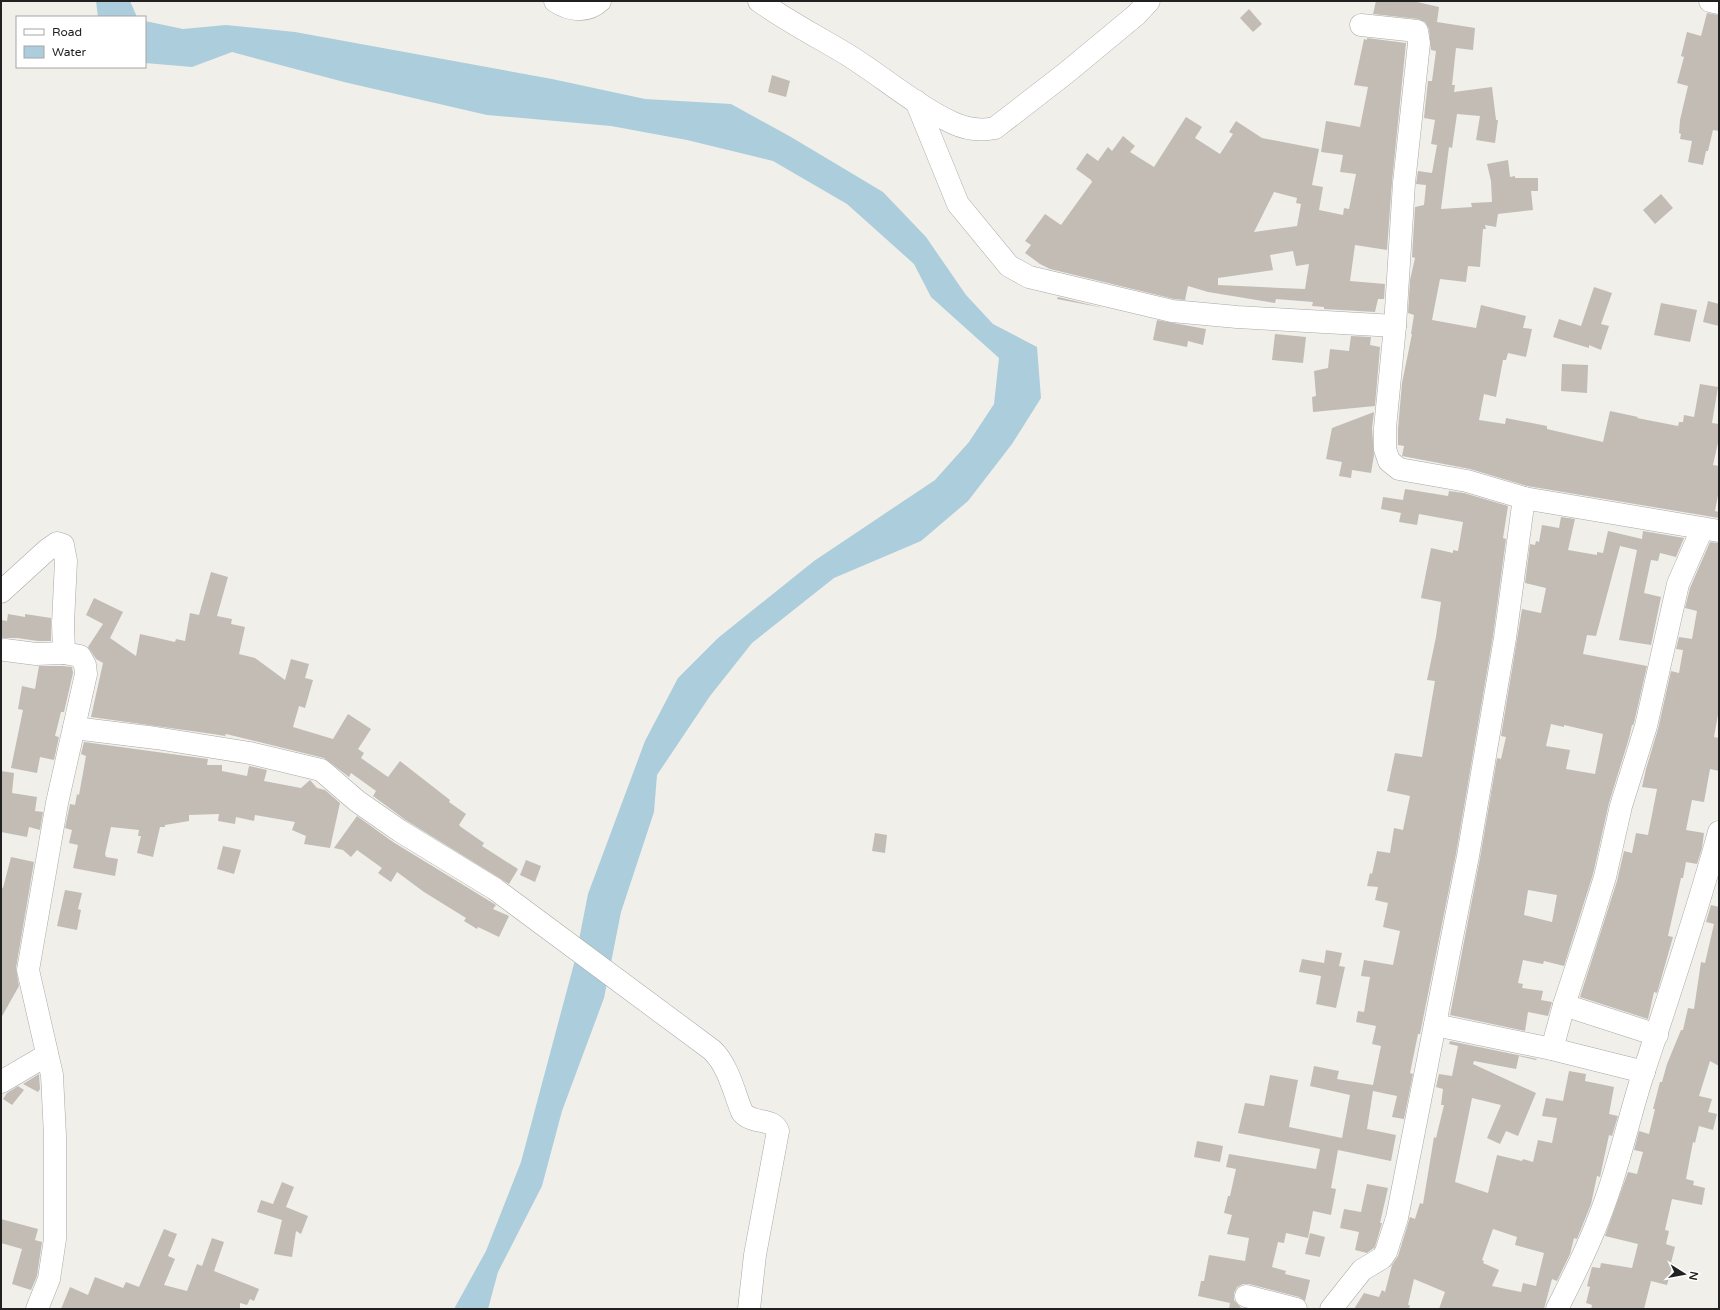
<svg xmlns="http://www.w3.org/2000/svg" width="1720" height="1310" font-family="'Varela Round',sans-serif">
<style>
.water{fill:#accddc}
.building{fill:#c2bcb5;fill-rule:evenodd}
.lines{fill:none;stroke-linecap:round;stroke-linejoin:round}
.minor-casing{stroke:#a8a8a8;stroke-width:23}
.minor{stroke:#fff;stroke-width:22}
</style>
<rect width="100%" height="100%" fill="#f1efe9"/>
<g class="water">
<polygon points="96,1 130,1 137,17 98,17"/>
<polygon points="145,21 183,29 226,25 295,32 552,79 645,99 731,104 791,137 883,192 926,237 966,295 993,324 1037,347 1041,398 1012,444 968,501 921,541 834,578 752,643 710,696 657,775 654,812 621,912 604,998 562,1111 542,1186 498,1272 488,1309 454,1309 486,1251 521,1162 575,960 588,894 645,741 678,678 718,638 814,561 935,480 969,442 994,404 999,358 931,297 914,264 847,204 773,161 687,140 611,126 487,115 344,82 232,52 192,67 145,63"/>
</g>
<g class="building">
<polygon points="1376,1 1413,1 1439,7 1437,22 1475,28 1473,50 1456,48 1452,85 1455,85 1454,92 1492,87 1496,120 1498,120 1495,143 1476,140 1480,116 1457,114 1452,148 1449,147 1441,209 1472,207 1471,203 1492,202 1491,181 1487,164 1508,160 1510,177 1515,176 1515,178 1538,178 1538,191 1531,191 1533,210 1498,214 1496,227 1485,225 1486,229 1483,229 1480,267 1468,266 1466,282 1440,279 1432,320 1476,328 1481,305 1526,316 1523,328 1532,329 1526,357 1508,353 1506,360 1503,360 1496,397 1484,394 1479,420 1505,424 1506,418 1547,426 1547,429 1603,442 1610,411 1638,417 1637,418 1678,426 1679,422 1683,422 1684,415 1694,417 1700,384 1718,387 1712,423 1719,424 1719,438 1713,465 1719,466 1719,490 1715,511 1719,512 1719,518 1527,486 1470,469 1402,456 1404,446 1398,445 1398,429 1402,383 1412,334 1411,334 1414,315 1408,313 1410,280 1415,258 1412,257 1415,207 1424,205 1426,185 1416,184 1418,171 1432,173 1437,145 1431,144 1435,120 1424,118 1428,81 1432,81 1436,51 1431,50 1429,29 1425,22 1418,19 1373,14"/>
<polygon points="1249,9 1262,24 1253,32 1240,18"/>
<polygon points="1707,13 1719,15 1719,131 1713,130 1708,151 1706,151 1703,165 1688,162 1692,141 1680,139 1681,134 1679,133 1680,120 1688,86 1677,83 1684,57 1681,56 1687,32 1701,36"/>
<path d="M1367,38L1406,43L1392,182L1387,250L1355,245L1350,281L1385,284L1384,299H1378L1375,312L1324,309V307L1312,306L1313,302L1276,299L1275,303L1208,292L1188,286L1185,300L1174,299L1050,269L1040,264L1025,253L1031,245L1025,241L1045,214L1061,225L1092,182L1091,180L1076,169L1087,153L1098,161L1108,147L1112,151L1123,136L1135,146L1130,152L1154,167L1186,117L1202,127L1195,138L1220,154L1233,134L1229,132L1236,121L1262,138L1319,149L1312,185L1323,187L1319,210L1343,215L1344,208L1349,209L1356,174L1340,172L1343,155L1321,152L1326,121L1360,127L1368,87L1354,85L1364,39L1367,40ZM1274,192L1297,198L1296,203L1301,204L1297,226L1254,232ZM1293,251L1296,266L1309,264L1305,289L1218,285V278L1273,270L1270,255Z"/>
<polygon points="772,75 790,81 786,97 768,92"/>
<polygon points="1661,194 1673,208 1655,224 1643,210"/>
<polygon points="1594,287 1612,293 1601,324 1609,326 1601,350 1589,345 1589,348 1553,337 1559,319 1581,326"/>
<polygon points="1058,297 1104,308 1057,299"/>
<polygon points="1708,301 1719,304 1719,326 1703,322"/>
<polygon points="1661,303 1697,310 1690,342 1654,335"/>
<polygon points="1157,320 1206,329 1203,345 1188,341 1187,347 1153,340"/>
<polygon points="1275,334 1306,337 1303,363 1272,360"/>
<polygon points="1351,336 1371,337 1370,345 1380,347 1375,406 1313,412 1312,397 1316,396 1314,371 1328,368 1330,349 1349,351"/>
<polygon points="1562,364 1588,365 1587,393 1561,391"/>
<polygon points="1374,412 1372,428 1374,455 1371,473 1352,470 1351,478 1339,476 1342,462 1326,459 1332,428"/>
<polygon points="1405,489 1448,496 1449,491 1464,493 1508,506 1503,538 1506,539 1493,636 1456,854 1420,1034 1418,1034 1410,1073 1413,1074 1404,1119 1392,1117 1397,1096 1373,1091 1367,1129 1396,1135 1391,1161 1338,1150 1331,1188 1336,1189 1331,1215 1313,1211 1308,1238 1286,1233 1284,1243 1278,1242 1272,1267 1286,1271 1285,1274 1310,1280 1305,1301 1299,1297 1249,1284 1243,1284 1237,1287 1234,1293 1234,1300 1242,1309 1229,1309 1230,1303 1198,1296 1201,1281 1204,1281 1209,1255 1245,1261 1249,1238 1227,1234 1232,1215 1224,1213 1228,1196 1230,1196 1236,1169 1226,1167 1229,1154 1316,1169 1320,1149 1238,1133 1245,1103 1264,1106 1270,1075 1298,1080 1289,1127 1342,1138 1350,1095 1310,1086 1314,1066 1339,1071 1337,1079 1373,1085 1381,1046 1372,1044 1376,1026 1356,1022 1358,1011 1364,1012 1370,977 1361,976 1364,960 1393,965 1400,931 1383,927 1388,903 1375,900 1378,887 1367,886 1370,873 1372,874 1377,851 1390,853 1394,828 1403,830 1410,796 1387,791 1395,753 1422,757 1435,681 1427,680 1436,637 1441,602 1421,598 1431,548 1453,553 1453,550 1458,551 1463,522 1419,514 1417,525 1399,522 1401,513 1381,509 1383,497 1403,500"/>
<path d="M1561,517L1575,519L1568,550L1597,555V552L1603,553L1608,531L1642,539L1643,531L1684,538L1676,557L1660,553L1658,561L1651,560L1644,593L1661,597L1651,645L1619,640L1637,550L1620,546L1596,636L1587,635L1583,654L1647,666L1634,723L1633,725H1632L1629,738L1609,803L1593,874L1564,966L1544,961L1543,964L1523,960L1518,983L1523,984L1522,988L1543,991L1541,1000L1552,1002L1548,1016L1528,1012L1525,1031L1450,1015L1480,858L1497,758L1501,759L1506,737L1501,736L1522,609L1541,613L1546,588L1525,583L1530,544L1535,545L1536,541L1539,542L1542,525L1559,528ZM1551,724L1564,727V725L1603,734L1595,774L1566,769L1570,750L1546,746ZM1528,890L1557,895L1552,922L1524,915Z"/>
<polygon points="1710,542 1719,543 1719,709 1714,737 1719,738 1719,771 1710,769 1704,802 1692,800 1686,830 1704,833 1702,848 1697,864 1686,862 1683,878 1681,878 1668,936 1673,937 1657,993 1654,992 1648,1019 1580,997 1617,881 1624,851 1632,853 1636,833 1648,835 1657,789 1642,787 1646,769 1658,729 1671,671 1679,673 1683,650 1676,649 1679,637 1692,639 1697,611 1685,608 1690,588"/>
<polygon points="211,572 228,577 217,616 232,619 231,624 245,627 239,654 255,658 285,680 291,659 309,664 305,678 313,680 305,708 299,706 293,727 333,739 348,714 371,729 358,749 364,753 361,758 388,777 400,761 450,800 449,802 466,814 459,825 461,827 484,843 482,846 518,869 509,884 407,821 373,796 376,791 351,773 349,777 324,758 226,734 225,736 213,734 91,717 103,663 96,659 88,647 103,624 86,615 94,598 123,612 110,638 136,656 140,634 175,642 176,639 185,641 190,613 199,615"/>
<polygon points="8,614 25,617 25,614 51,618 51,641 38,641 17,638 1,638 1,620 7,621"/>
<polygon points="39,666 63,666 72,667 73,673 64,712 61,712 55,736 59,737 54,760 40,757 37,773 11,768 23,710 18,709 22,686 35,689"/>
<polygon points="84,742 208,759 207,765 222,765 222,771 247,776 249,766 267,770 264,781 301,788 310,780 317,788 325,790 340,803 330,848 304,844 306,836 292,830 295,822 255,815 254,821 236,817 235,824 218,821 219,814 189,815 189,821 165,825 165,827 160,827 153,857 137,853 141,836 138,836 139,830 111,827 105,854 106,857 118,859 115,876 73,868 78,845 69,843 72,830 65,828 70,804 75,805 77,794 79,795 86,756 81,754"/>
<polygon points="1,771 14,773 12,793 37,797 35,811 43,812 40,830 29,827 27,837 1,832"/>
<polygon points="357,816 393,842 496,905 493,909 509,916 499,937 478,927 477,929 464,921 466,918 424,892 397,872 391,882 378,873 382,868 357,850 351,857 343,850 334,848"/>
<polygon points="875,833 887,835 885,853 872,851"/>
<polygon points="223,846 241,850 234,874 217,869"/>
<polygon points="11,857 34,862 16,968 19,986 1,1018 1,887 3,888"/>
<polygon points="526,860 541,866 535,882 520,875"/>
<polygon points="65,890 82,893 78,909 81,910 77,930 57,926"/>
<polygon points="1711,905 1719,907 1719,1066 1710,1061 1699,1096 1712,1099 1708,1112 1717,1114 1713,1130 1699,1126 1695,1143 1693,1142 1686,1179 1694,1181 1693,1185 1705,1188 1702,1205 1672,1199 1665,1230 1669,1231 1666,1244 1675,1247 1671,1263 1673,1263 1667,1285 1651,1281 1644,1309 1591,1309 1592,1305 1586,1303 1590,1287 1587,1286 1592,1267 1600,1268 1601,1263 1632,1268 1638,1244 1605,1236 1628,1172 1637,1174 1643,1152 1634,1150 1639,1131 1649,1134 1655,1109 1653,1109 1660,1082 1662,1082 1667,1064 1681,1030 1683,1030 1688,1008 1694,1009 1701,962 1705,963 1714,924 1706,922"/>
<polygon points="1326,950 1342,953 1339,966 1345,967 1336,1008 1316,1004 1321,976 1299,972 1302,959 1324,963"/>
<path d="M1450,1041L1537,1059L1536,1060L1519,1056L1516,1069L1474,1061L1473,1064L1536,1093L1518,1136L1506,1131L1500,1144L1487,1138L1501,1105L1472,1098L1455,1182L1488,1193L1497,1155L1522,1161L1523,1159L1533,1162L1538,1140L1552,1143L1557,1118L1542,1116L1546,1098L1563,1101L1569,1071L1586,1074L1585,1081L1614,1087L1609,1114L1618,1116L1612,1136L1609,1135L1600,1177L1597,1176L1591,1204L1577,1239L1574,1238L1570,1254L1557,1281L1552,1279L1544,1309H1439L1445,1292L1414,1279L1408,1305H1410L1409,1309H1354L1364,1293L1379,1297L1382,1290L1385,1292L1392,1265L1398,1256L1410,1217L1415,1219L1420,1203L1423,1204L1434,1137L1436,1138L1444,1105H1441L1443,1089L1436,1087L1439,1074L1452,1076L1458,1046L1449,1044ZM1493,1229L1517,1237L1515,1245L1544,1253L1536,1286L1523,1283L1521,1292L1492,1286L1499,1270L1483,1263L1484,1261L1482,1260Z"/>
<polygon points="39,1074 40,1089 38,1092 23,1084"/>
<polygon points="18,1086 24,1090 12,1105 3,1099 7,1093"/>
<polygon points="1197,1141 1223,1146 1220,1162 1194,1157"/>
<polygon points="282,1182 294,1187 286,1207 308,1216 301,1234 296,1231 292,1257 274,1254 282,1220 257,1212 261,1200 273,1204"/>
<polygon points="1367,1184 1388,1188 1380,1223 1382,1223 1375,1247 1367,1253 1355,1250 1359,1232 1340,1228 1344,1209 1361,1212"/>
<polygon points="1,1219 38,1229 35,1240 42,1242 37,1276 31,1290 12,1284 22,1249 1,1243"/>
<polygon points="164,1229 177,1234 168,1256 175,1259 164,1285 187,1291 197,1264 202,1266 212,1238 224,1242 214,1271 259,1289 254,1301 250,1299 247,1305 240,1303 240,1309 61,1309 70,1287 88,1295 95,1277 123,1288 126,1282 139,1287"/>
<polygon points="1310,1233 1325,1237 1320,1257 1305,1254"/>
</g>
<g class="lines">
<defs>
<g id="minor">
<path d="M555,1C570,11 587,13 600,1"/>
<path d="M759,1C787,21 818,37 848,55C883,77 915,105 953,123C966,129 981,131 995,128L1066,73L1136,15L1149,1"/>
<polyline points="1710,1 1719,3"/>
<polyline points="1361,25 1417,31 1419,43 1404,183 1395,326 1385,428 1385,449 1389,461 1399,469 1467,481 1524,498 1719,531"/>
<polyline points="916,101 958,204 1009,266 1029,277 1172,311 1237,317 1395,326"/>
<polyline points="1,592 47,550 57,543 63,545 66,561 63,623 64,653 80,656 85,665 86,674 57,803 28,970 52,1075 55,1136 55,1239 49,1279 37,1309"/>
<polyline points="5,650 36,654 64,653"/>
<path d="M74,728L156,738L250,753L321,770L357,801L400,831L495,889L712,1050C728,1065 734,1092 742,1112C752,1125 773,1117 778,1131L755,1255L749,1309"/>
<polyline points="1564,1005 1657,1035"/>
<polyline points="1435,1025 1552,1049 1644,1072"/>
<polyline points="1552,1049 1564,1005 1587,935 1605,877 1621,806 1646,726 1678,584 1702,529"/>
<polyline points="1,1082 47,1055"/>
<polyline points="1246,1296 1296,1309"/>
<polyline points="1331,1309 1362,1270 1382,1258 1386,1252 1397,1218 1468,856 1505,638 1524,498"/>
<path d="M1557,1309C1575,1273 1593,1237 1606,1199C1621,1157 1630,1113 1644,1071C1670,992 1697,913 1719,832"/>
</g>
</defs>
<use href="#minor" class="minor-casing"/>
<use href="#minor" class="minor"/>
</g>
<rect width="1720" height="1310" fill="none" stroke="#212121" stroke-width="4"/>
<rect x="16" y="16" width="130" height="52" fill="#ffffff" stroke="#a6a6a6"/>
<rect x="24" y="29" width="20" height="6" fill="#ffffff" stroke="#a6a6a6"/>
<text x="52" y="36" font-size="12" fill="#212121">Road</text>
<rect x="24" y="46" width="20" height="12" fill="#accddc" stroke="#a6a6a6"/>
<text x="52" y="56" font-size="12" fill="#212121">Water</text>
<g transform="translate(1684 1274) rotate(101)" stroke="#ffffff" stroke-width="3" paint-order="stroke">
<path d="M0-3L7 15L0 10L-7 15Z" fill="#212121"/>
<text y="-6" font-size="11" font-weight="bold" text-anchor="middle" fill="#212121">N</text>
</g>
</svg>
